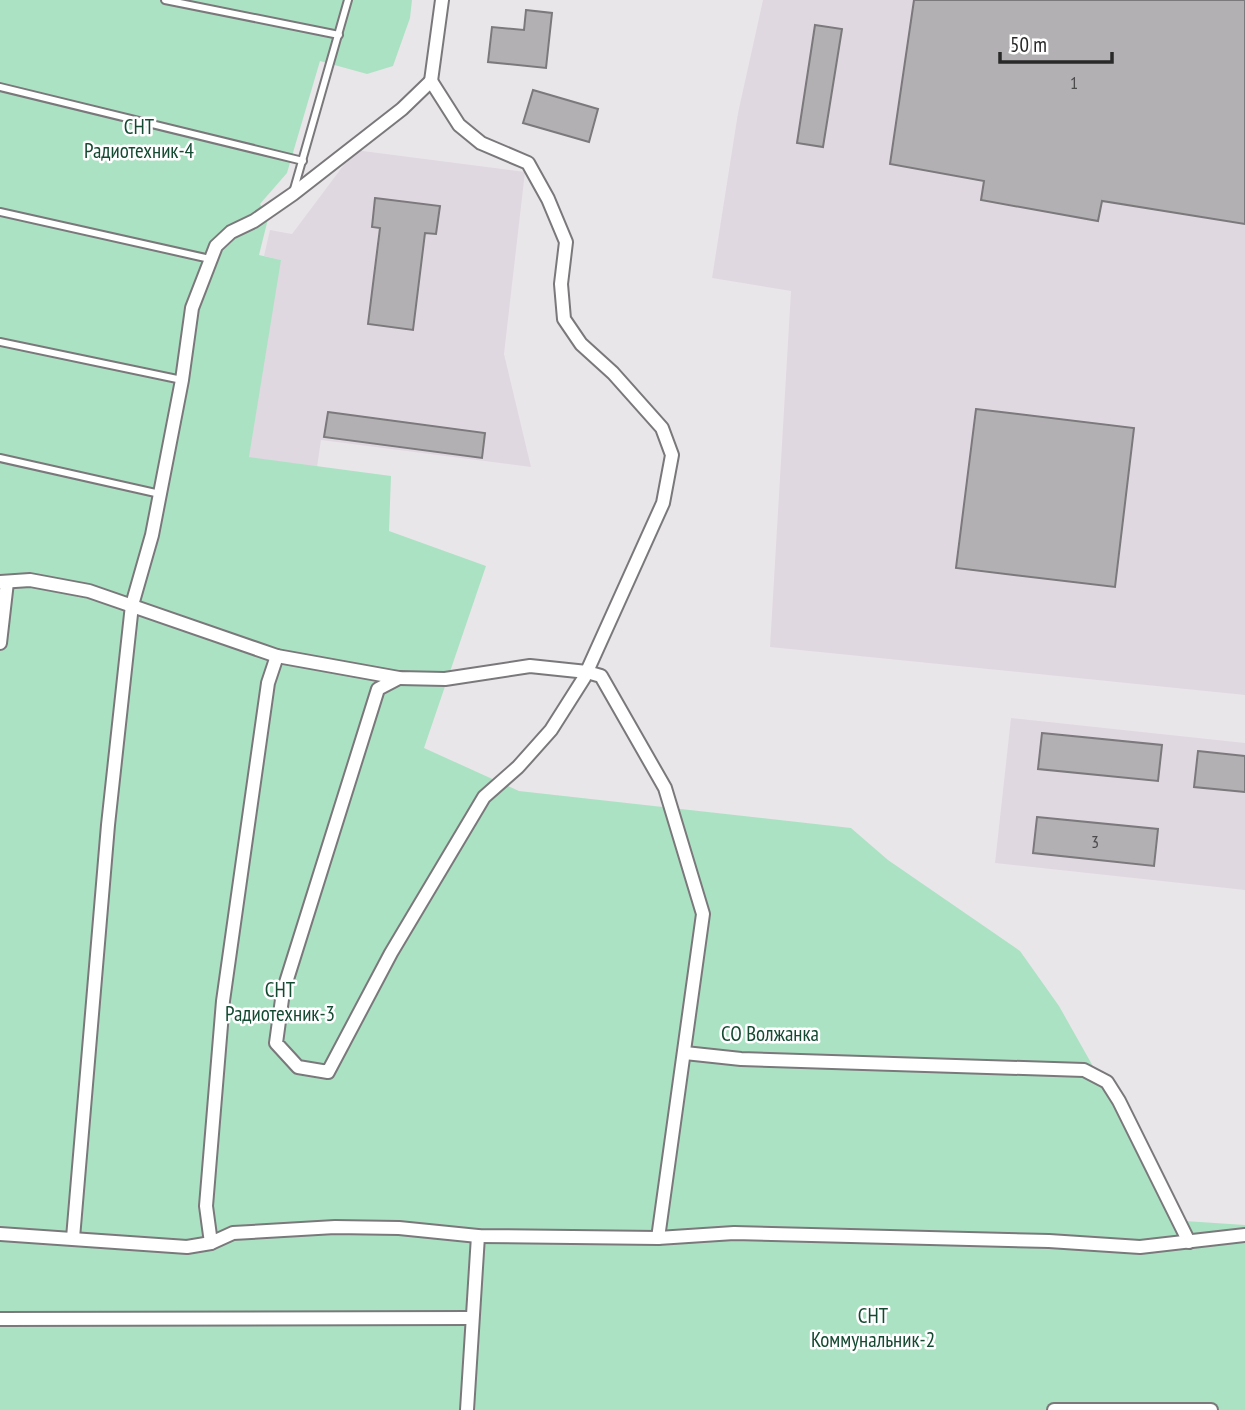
<svg xmlns="http://www.w3.org/2000/svg" width="1245" height="1410" font-family="'PT Sans Narrow',sans-serif">
<style>
.built{fill:#e0d8e1}
.green{fill:#ace2c4}
.building{fill:#b2b0b2;stroke:#7b797b;stroke-width:2}
.lines{fill:none;stroke-linecap:round;stroke-linejoin:round}
.service-casing{stroke:#7a787b;stroke-width:10}
.minor-casing{stroke:#7a787b;stroke-width:16}
.service{stroke:#fff;stroke-width:6}
.minor{stroke:#fff;stroke-width:12}
.labels{text-anchor:middle;dominant-baseline:central;stroke-width:5;stroke-linejoin:round;paint-order:stroke}
.number-label{font-size:18px;fill:#4c4b4c}
.park-label{font-size:21px;fill:#144a32;stroke:#fff}
</style>
<rect width="100%" height="100%" fill="#e9e6e9"/>
<g class="built">
<polygon points="763,0 1245,0 1245,695 770,647 791,291 712,278 738,113"/>
<polygon points="355,150 525,172 504,354 531,467 321,440 310,515 241,505 280,260 264,256 270,230 292,234"/>
<polygon points="1011,718 1245,743 1245,890 995,863"/>
</g>
<polygon class="green" points="0,0 412,0 410,18 393,66 367,74 320,61 287,173 260,204 268,219 259,255 281,260 249,457 391,476 389,531 486,566 424,748 519,791 851,828 888,860 1020,951 1059,1006 1134,1139 1170,1220 1245,1225 1245,1410 0,1410"/>
<g class="building">
<polygon points="914,0 1245,0 1245,224 1102,201 1098,221 981,200 984,181 890,164"/>
<polygon points="526,10 552,13 546,68 488,62 492,27 524,30"/>
<polygon points="815,25 842,29 823,147 797,143"/>
<polygon points="533,90 598,109 589,142 523,123"/>
<polygon points="375,198 440,206 436,234 425,233 413,330 368,324 380,228 372,227"/>
<polygon points="976,409 1134,428 1115,587 956,568"/>
<polygon points="328,412 485,433 482,458 324,437"/>
<polygon points="1042,733 1162,745 1158,781 1038,769"/>
<polygon points="1198,751 1245,756 1245,792 1194,787"/>
<polygon points="1037,817 1158,829 1154,866 1033,853"/>
</g>
<g class="lines">
<defs>
<g id="service">
<polyline points="165,0 339,35"/>
<polyline points="0,87 303,161"/>
<polyline points="294,189 348,0"/>
<polyline points="0,212 210,259"/>
<polyline points="0,342 182,380"/>
<polyline points="0,458 160,494"/>
</g>
<g id="minor">
<polyline points="431,81 442,0"/>
<polyline points="0,582 30,580 89,591 277,656 399,678 445,679 530,666 587,672 601,676 665,788 703,914 658,1238"/>
<polyline points="0,643 7,582"/>
<polyline points="399,678 378,689 283,992 276,1043 298,1067 328,1072 391,953 484,797 518,767 551,730 584,678 663,503 672,455 662,428 613,373 581,344 564,319 561,284 566,242 548,199 528,163 481,143 459,125 431,81"/>
<polyline points="685,1053 741,1059 1084,1070 1107,1082 1119,1101 1189,1242"/>
<polyline points="0,1234 187,1247 211,1243 233,1233 335,1227 399,1228 478,1236 658,1238 734,1233 1049,1241 1140,1247 1245,1235"/>
<polyline points="73,1238 108,825 132,605 152,535 182,380 192,308 216,246 231,232 254,221 293,194 402,109 431,81"/>
<polyline points="211,1243 206,1206 223,1001 268,683 277,656"/>
<polyline points="0,1319 472,1318"/>
<polyline points="467,1410 478,1236"/>
<polyline points="1054,1410 1211,1410"/>
</g>
</defs>
<use href="#service" class="service-casing"/>
<use href="#minor" class="minor-casing"/>
<use href="#service" class="service"/>
<use href="#minor" class="minor"/>
</g>
<g class="labels">
<g class="number-label">
<text x="1074" y="82">1</text>
<text x="1095" y="841">3</text>
</g>
<g class="park-label">
<text x="139" y="126">СНТ<tspan x="139" dy="24">Радиотехник-4</tspan></text>
<text x="280" y="989">СНТ<tspan x="280" dy="24">Радиотехник-3</tspan></text>
<text x="770" y="1033">СО Волжанка</text>
<text x="873" y="1315">СНТ<tspan x="873" dy="24">Коммунальник-2</tspan></text>
</g>
</g>
<path d="M1000 52v10h112v-10" fill="none" stroke="#2a292a" stroke-width="3.5"/>
<text x="1010" y="52" font-size="21" fill="#2a292a" stroke="#ffffff" stroke-width="5" paint-order="stroke">50 m</text>
</svg>
